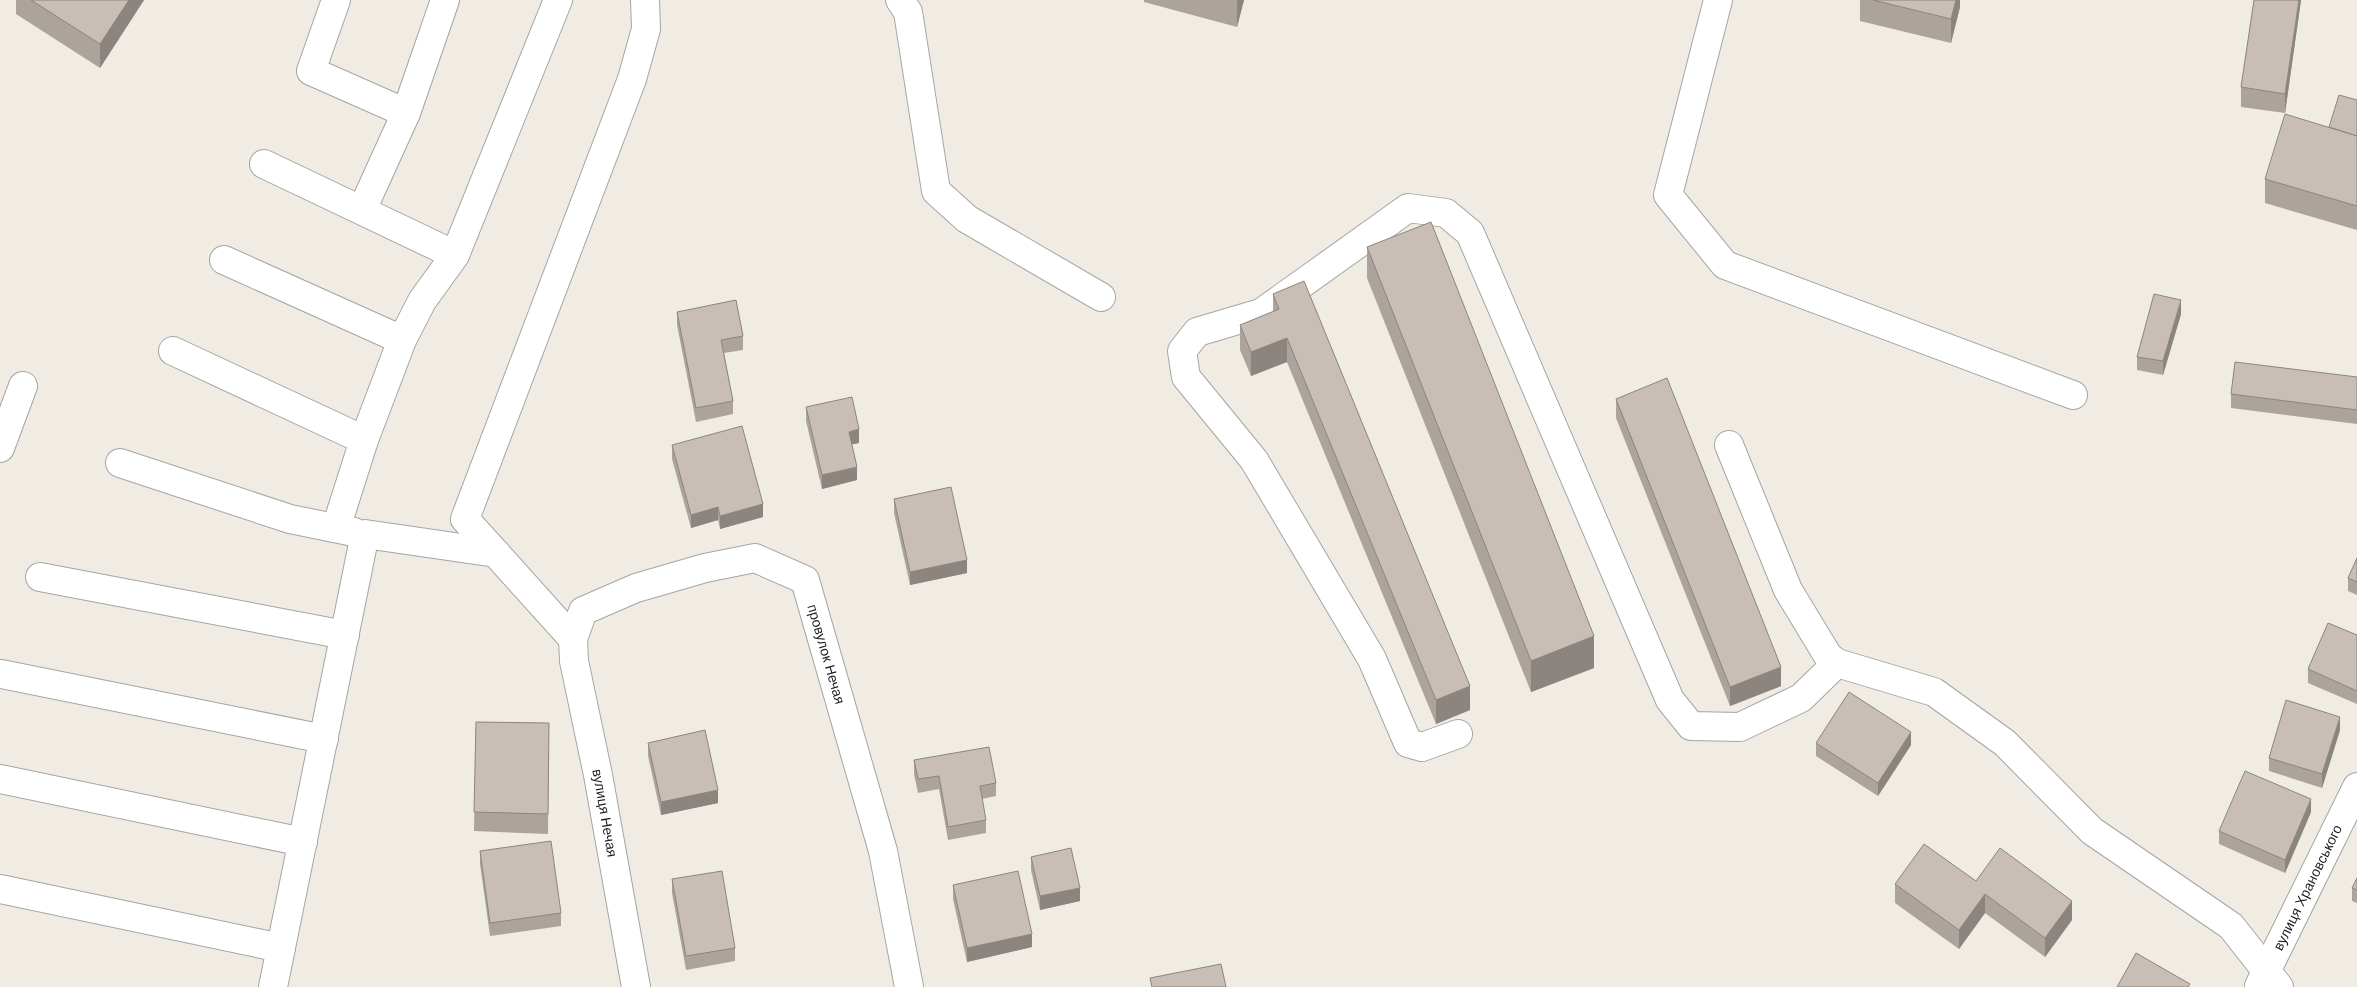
<svg xmlns="http://www.w3.org/2000/svg" width="2357" height="987" font-family="'DM Sans',sans-serif">
<style>
.lines{fill:none;stroke-linecap:round;stroke-linejoin:round}
.minor-casing{stroke:#a5a5a5;stroke-width:30}
.minor{stroke:#fff;stroke-width:28}
.wall{fill:#aca39d}
.shaded-wall{fill:#8c857f}
.building{fill:#c8beb6;stroke:#8c857f}
.labels{text-anchor:middle;dominant-baseline:central;stroke-width:4;stroke-linejoin:round;paint-order:stroke}
.street-label{font-size:14px;fill:#1e1e1e;stroke:#fff}
</style>
<rect width="100%" height="100%" fill="#f0ece3"/>
<g class="lines">
<defs>
<g id="minor">
<polyline points="336,0 311,71 406,113"/>
<polyline points="900,0 908,12 936,191 967,219 1101,297"/>
<polyline points="1718,0 1668,195 1725,265 2073,395"/>
<polyline points="264,164 455,255"/>
<polyline points="362,210 406,113 445,0"/>
<polyline points="224,260 402,340"/>
<polyline points="173,351 364,440"/>
<polyline points="1729,445 1788,590 1828,656 1837,663 1934,692 2005,743 2092,831 2231,926 2279,987"/>
<polyline points="0,448 23,386"/>
<polyline points="120,463 290,519 354,532"/>
<polyline points="336,528 364,440 402,340 422,301 455,255 558,0"/>
<polyline points="40,577 345,635"/>
<polyline points="573,639 465,519 632,79 646,29 645,0"/>
<polyline points="1,674 324,739"/>
<polyline points="1458,734 1422,747 1408,743 1372,659 1254,460 1186,377 1182,351 1197,332 1261,313 1408,208 1446,213 1470,233 1670,700 1691,726 1740,727 1801,698 1837,663"/>
<polyline points="0,779 303,842"/>
<polyline points="0,889 281,948"/>
<path id="s1" d="M2259,986L2357,787"/>
<polyline points="273,987 365,534 496,553"/>
<path id="s2" d="M636,987L598,775L574,661L573,639L583,611L636,588L705,568L755,558L805,580L883,851L909,987"/>
</g>
</defs>
<use href="#minor" class="minor-casing"/>
<use href="#minor" class="minor"/>
</g>
<g class="wall">
<polygon points="16,0 144,0 100,68 16,14"/>
<polygon points="1144,0 1244,0 1237,27 1144,2"/>
<polygon points="1860,0 1960,0 1960,7 1951,43 1860,21"/>
<polygon points="2254,0 2301,0 2285,113 2241,107 2241,87"/>
<polygon points="2357,100 2357,230 2265,203 2265,179 2329,127"/>
<polygon points="1367,247 1594,668 1531,692 1367,278"/>
<polygon points="1273,294 1470,710 1436,724 1287,362 1251,376 1240,350 1240,325 1273,312"/>
<polygon points="677,312 743,336 743,350 724,353 733,401 733,414 696,422 677,325"/>
<polygon points="2181,314 2163,375 2137,370 2137,357"/>
<polygon points="2357,377 2357,424 2231,408 2231,394"/>
<polygon points="1616,399 1781,686 1730,706 1616,418"/>
<polygon points="806,407 859,443 852,444 857,480 822,489 806,421"/>
<polygon points="672,445 763,517 720,529 718,520 691,528 672,459"/>
<polygon points="894,499 967,573 910,585 894,513"/>
<polygon points="2357,558 2357,595 2348,591 2348,578"/>
<polygon points="2357,635 2357,704 2308,683 2308,669"/>
<polygon points="476,722 549,723 548,834 474,831"/>
<polygon points="2340,730 2322,788 2269,771 2269,758"/>
<polygon points="648,743 718,803 661,815 648,756"/>
<polygon points="1816,743 1911,745 1878,796 1816,756"/>
<polygon points="914,760 996,783 996,796 982,799 986,820 986,833 948,840 939,789 918,793 914,774"/>
<polygon points="2311,812 2285,873 2219,844 2219,831"/>
<polygon points="480,851 561,913 561,926 490,936 480,864"/>
<polygon points="1031,857 1080,901 1040,910 1031,870"/>
<polygon points="2357,878 2357,903 2352,901 2352,888"/>
<polygon points="672,879 735,948 735,961 686,970 672,893"/>
<polygon points="1976,881 2072,920 2045,957 1985,913 1959,949 1895,903 1895,884"/>
<polygon points="953,885 1032,947 967,962 953,899"/>
</g>
<g class="shaded-wall">
<polygon points="129,0 144,0 100,68 100,44"/>
<polygon points="1237,0 1244,0 1237,27"/>
<polygon points="1956,0 1960,0 1960,7 1951,43 1951,19"/>
<polygon points="2299,0 2301,0 2285,113 2285,94"/>
<polygon points="2181,300 2181,314 2163,375 2163,361"/>
<polygon points="1287,338 1287,362 1251,376 1251,352"/>
<polygon points="859,429 859,443 849,445 849,432"/>
<polygon points="857,467 857,480 822,489 822,475"/>
<polygon points="763,504 763,517 720,529 720,516"/>
<polygon points="718,507 718,520 691,528 691,515"/>
<polygon points="967,560 967,573 910,585 910,572"/>
<polygon points="1594,636 1594,668 1531,692 1531,661"/>
<polygon points="1781,667 1781,686 1730,706 1730,687"/>
<polygon points="1470,686 1470,710 1436,724 1436,700"/>
<polygon points="2340,717 2340,730 2322,788 2322,774"/>
<polygon points="1911,732 1911,745 1878,796 1878,783"/>
<polygon points="718,790 718,803 661,815 661,802"/>
<polygon points="2311,799 2311,812 2285,873 2285,860"/>
<polygon points="1080,888 1080,901 1040,910 1040,896"/>
<polygon points="1985,894 1985,913 1959,949 1959,930"/>
<polygon points="2072,901 2072,920 2045,957 2045,938"/>
<polygon points="1032,934 1032,947 967,962 967,948"/>
</g>
<g class="building">
<polygon points="31,0 129,0 100,44"/>
<polygon points="1873,0 1956,0 1951,19"/>
<polygon points="2254,0 2299,0 2285,94 2241,87"/>
<polygon points="2339,95 2357,100 2357,136 2329,127"/>
<polygon points="2285,114 2357,136 2357,206 2265,179"/>
<polygon points="1431,222 1594,636 1531,661 1367,247"/>
<polygon points="1304,281 1470,686 1436,700 1287,338 1251,352 1240,325 1279,309 1273,294"/>
<polygon points="2154,294 2181,300 2163,361 2137,357"/>
<polygon points="736,300 743,336 721,340 733,401 696,408 677,312"/>
<polygon points="2235,362 2357,377 2357,410 2231,394"/>
<polygon points="1667,378 1781,667 1730,687 1616,399"/>
<polygon points="852,397 859,429 849,432 857,467 822,475 806,407"/>
<polygon points="742,426 763,504 720,516 718,507 691,515 672,445"/>
<polygon points="951,487 967,560 910,572 894,499"/>
<polygon points="2357,558 2357,582 2348,578"/>
<polygon points="2328,623 2357,635 2357,691 2308,669"/>
<polygon points="1849,692 1911,732 1878,783 1816,743"/>
<polygon points="2286,700 2340,717 2322,774 2269,758"/>
<polygon points="476,722 549,723 548,814 474,812"/>
<polygon points="705,730 718,790 661,802 648,743"/>
<polygon points="989,747 996,783 980,786 986,820 948,827 939,776 918,779 914,760"/>
<polygon points="2245,771 2311,799 2285,860 2219,831"/>
<polygon points="551,841 561,913 490,923 480,851"/>
<polygon points="1924,844 1976,881 2000,848 2072,901 2045,938 1985,894 1959,930 1895,884"/>
<polygon points="1071,848 1080,888 1040,896 1031,857"/>
<polygon points="722,871 735,948 686,956 672,879"/>
<polygon points="1018,871 1032,934 967,948 953,885"/>
<polygon points="2357,878 2357,890 2352,888"/>
<polygon points="2136,953 2190,984 2188,987 2117,987"/>
<polygon points="1221,964 1226,987 1152,987 1150,978"/>
</g>
<g class="labels">
<g class="street-label">
<text stroke="none"><textPath href="#s2" startOffset="696">провулок Нечая</textPath></text>
<text transform="translate(605 813) rotate(80)">вулиця Нечая</text>
<text stroke="none"><textPath href="#s1" startOffset="110">вулиця Храновського</textPath></text>
</g>
</g>
</svg>
